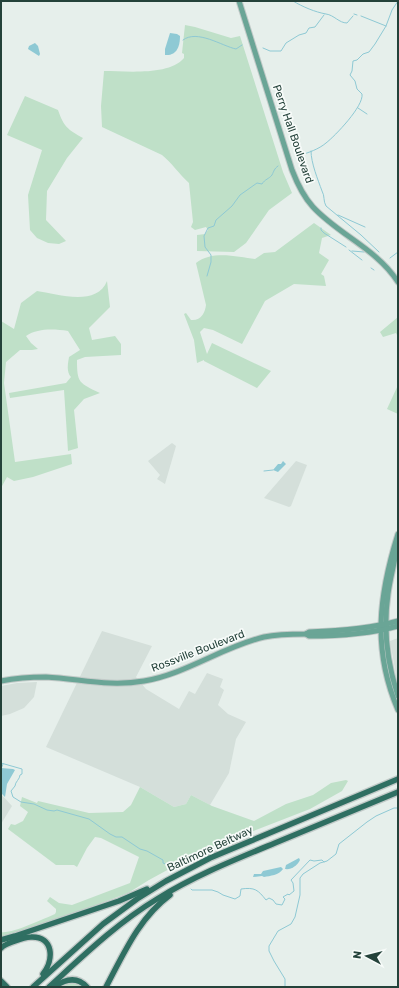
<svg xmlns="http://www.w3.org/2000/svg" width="399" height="988" font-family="Rubik,sans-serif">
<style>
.built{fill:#d4dfda}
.green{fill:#bfe0c8}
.water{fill:#8ec9d4}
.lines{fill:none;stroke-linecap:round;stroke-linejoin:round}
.stream{stroke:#8ec9d4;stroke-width:1}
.major-casing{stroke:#c2cac8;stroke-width:7}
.highway-casing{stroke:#c2cac8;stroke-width:8}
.major{stroke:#6aa596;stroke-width:5}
.highway{stroke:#2f6f62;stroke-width:5.5}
.labels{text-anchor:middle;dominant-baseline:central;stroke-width:3.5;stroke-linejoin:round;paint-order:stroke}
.street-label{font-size:11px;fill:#24423a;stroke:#f7fbf9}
</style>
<rect width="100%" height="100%" fill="#e6efeb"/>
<g class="built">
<polygon points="172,443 176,446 165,484 157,479 160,475 148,461"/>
<polygon points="296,461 307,465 291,506 289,507 264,498"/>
<polygon points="102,631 152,646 136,677 146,689 179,709 189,691 195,694 207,673 223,679 220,687 224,690 218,705 228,714 246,722 236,739 229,773 210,805 191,795 186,804 174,807 140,787 46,747"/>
<polygon points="398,638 398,687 390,641"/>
<polygon points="37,682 34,697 24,708 10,714 1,716 1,686 17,683"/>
<polygon points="1,794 12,806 1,824"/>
</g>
<g class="green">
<path d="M185,25L195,27L231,38L240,36L283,172L292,193L269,210L246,243L234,252L197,251V235L205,234L208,230L206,227L195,230L191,227L193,222L189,183C179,174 172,163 162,155L102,127L101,106L104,71C126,71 169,76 184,58V54L182,53Z"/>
<path d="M25,96L58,110C64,127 67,129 83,138L67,158L47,191L46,220L66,241L59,244L48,243L37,238L30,230L28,195L42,150L7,135Z"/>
<path d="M314,223L331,235L322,238L319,253L329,260L321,274L324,276L326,286L294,284L265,301L242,344L213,330L204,328L200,332L207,354L212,343L271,371L257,388L204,361V360L197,363L194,340L184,314L186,313L191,320C201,321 205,313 206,305L196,263C212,250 238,257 255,259L264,253L275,252Z"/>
<path d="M107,281L110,307L89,328L92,340L115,336L121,344V355L85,357L77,360C77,383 79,383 100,393L84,399L74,410L78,448L68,451L64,390L10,398L9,393L66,383L71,377C66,372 68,363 69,357L80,350L68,331C54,329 38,328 26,336L31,343L38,349L32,350H20L6,362L4,383L15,462L71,454L72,464L33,477L14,481L7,477L1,488V321L14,329L21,303L37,291C57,294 97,307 107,281Z"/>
<polygon points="398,317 398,337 396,333 383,337 380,332"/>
<polygon points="398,385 398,414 387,409"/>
<path d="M346,780L348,781L342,791L310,809L192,855L182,862L149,880L128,893L70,915L1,937V932C12,934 43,919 55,914L56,912V909L47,901L50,897L59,903L72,905L130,883L139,857L101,838L95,837L87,848L77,867L74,865H56L8,829L11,824L15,825L23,821L28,812L20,806L22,797L37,803L38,801L89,813L123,812L131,805L140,787L174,807L186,804L191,795L212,806L254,821L286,804L313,795L331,783Z"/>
<polygon points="69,983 79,984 83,987 59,987"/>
</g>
<g class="water">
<path d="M170,33L177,34L180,36C180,46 177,56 165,55V49Z"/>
<polygon points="35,43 38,46 40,54 39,56 28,49 29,46"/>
<polygon points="283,461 286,464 278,472 273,470 278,464 281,464"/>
<polygon points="1,768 13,769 15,770 7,784 5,797 1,793"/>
<path d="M299,858L300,860C297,866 291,870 285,869L286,865Z"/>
<path d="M281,867L283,869C279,875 270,876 264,877L262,876L253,877L254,874H261L263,871Z"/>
</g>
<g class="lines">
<g class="stream">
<path d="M293,1C303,7 315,12 326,14C334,15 339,23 347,23L353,16"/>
<polyline points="354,14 357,15"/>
<polyline points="361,16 386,26"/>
<path d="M183,40C197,29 222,46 236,49L242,45"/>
<polyline points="263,48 270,51 281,51 286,43 299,35 306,33 309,28 315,27 324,15"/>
<polyline points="358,108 367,114"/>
<path d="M311,151C311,163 318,180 322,191C325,196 323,201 326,206L361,235L379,252"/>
<path d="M297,159L300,155C308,153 319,149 326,143C335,136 364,106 362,94L357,89L355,81L350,75L352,71L353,61L357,60L363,54L369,52L375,44L386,26L392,10L398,1"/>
<polyline points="338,215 365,227"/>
<polyline points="321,228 321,230 324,233 346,247"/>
<polyline points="349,250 362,260"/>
<polyline points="352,251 364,252"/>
<polyline points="390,258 398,252"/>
<polyline points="371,268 374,270"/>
<path d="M207,276L211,262V255L205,247L204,236L208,228L214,226L216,220L232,206L240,195L257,183L262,184C265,179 269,179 272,175C274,171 274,169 278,166"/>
<polyline points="264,471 273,470"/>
<path d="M1,763L22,769V774L20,775C20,779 15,782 15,786L11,791L13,797L21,802L34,804L47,810L54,811L57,810L89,819L110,834L116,837H122L140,849L147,851L163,860V863L178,869"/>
<polyline points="1,769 3,764"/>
<path d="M191,889L192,890H212L218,892L223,895L235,899L240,896L241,889C255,887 258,890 266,900L269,898L273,900L276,904L282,905L285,899L283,897L288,894L289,895L294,891L293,883L291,880L310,860L314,861L322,860L324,862"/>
<polyline points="285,987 285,979 274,961 269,951 269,946 278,931 291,924 295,917 300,895 300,878 303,874 320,863 327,861 336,854 339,844 367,822 376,816 394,808 398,808"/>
</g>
<defs>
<g id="major">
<path d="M239,1L292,170C297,183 303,196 313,207C339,235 377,249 398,282"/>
<path d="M398,534C379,595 372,649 398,710"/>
<path d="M397,546C395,562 390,578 388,594C383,629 387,663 398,696"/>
<path d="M306,634L309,636C339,636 369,634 398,626"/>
<path d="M1,681C16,678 31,677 46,677C81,679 109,687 144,681C186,674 222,647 264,637C278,634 292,634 306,634L309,632C339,631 369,629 398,621"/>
</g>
<g id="highway">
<polyline points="1,940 15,936 119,901 147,889"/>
<path d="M1,948C5,944 10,943 15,941C20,939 25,937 31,937C54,936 54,960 43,974"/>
<polyline points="1,981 7,987"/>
<polyline points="33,987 103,924 137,899 166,881 210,858 398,779"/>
<path d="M49,987C83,956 117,923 157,899C194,876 234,860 275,843C316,826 357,809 398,792"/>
<path d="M54,987C65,979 77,976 87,987"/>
<path d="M106,987C124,953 139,918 170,895"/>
</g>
</defs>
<use href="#major" class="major-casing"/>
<use href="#highway" class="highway-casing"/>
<use href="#major" class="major"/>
<use href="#highway" class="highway"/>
</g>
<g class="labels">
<g class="street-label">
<text transform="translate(293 134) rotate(71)">Perry Hall Boulevard</text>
<text transform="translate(198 651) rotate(-21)">Rossville Boulevard</text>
<text transform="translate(210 849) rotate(-25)">Baltimore Beltway</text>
</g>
</g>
<rect width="399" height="988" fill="none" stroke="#24423a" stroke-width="4"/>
<g transform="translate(367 956) rotate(277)" stroke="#f7fbf9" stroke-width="3" paint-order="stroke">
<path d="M0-3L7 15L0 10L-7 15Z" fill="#24423a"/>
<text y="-6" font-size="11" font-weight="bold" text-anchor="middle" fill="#24423a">N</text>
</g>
</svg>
